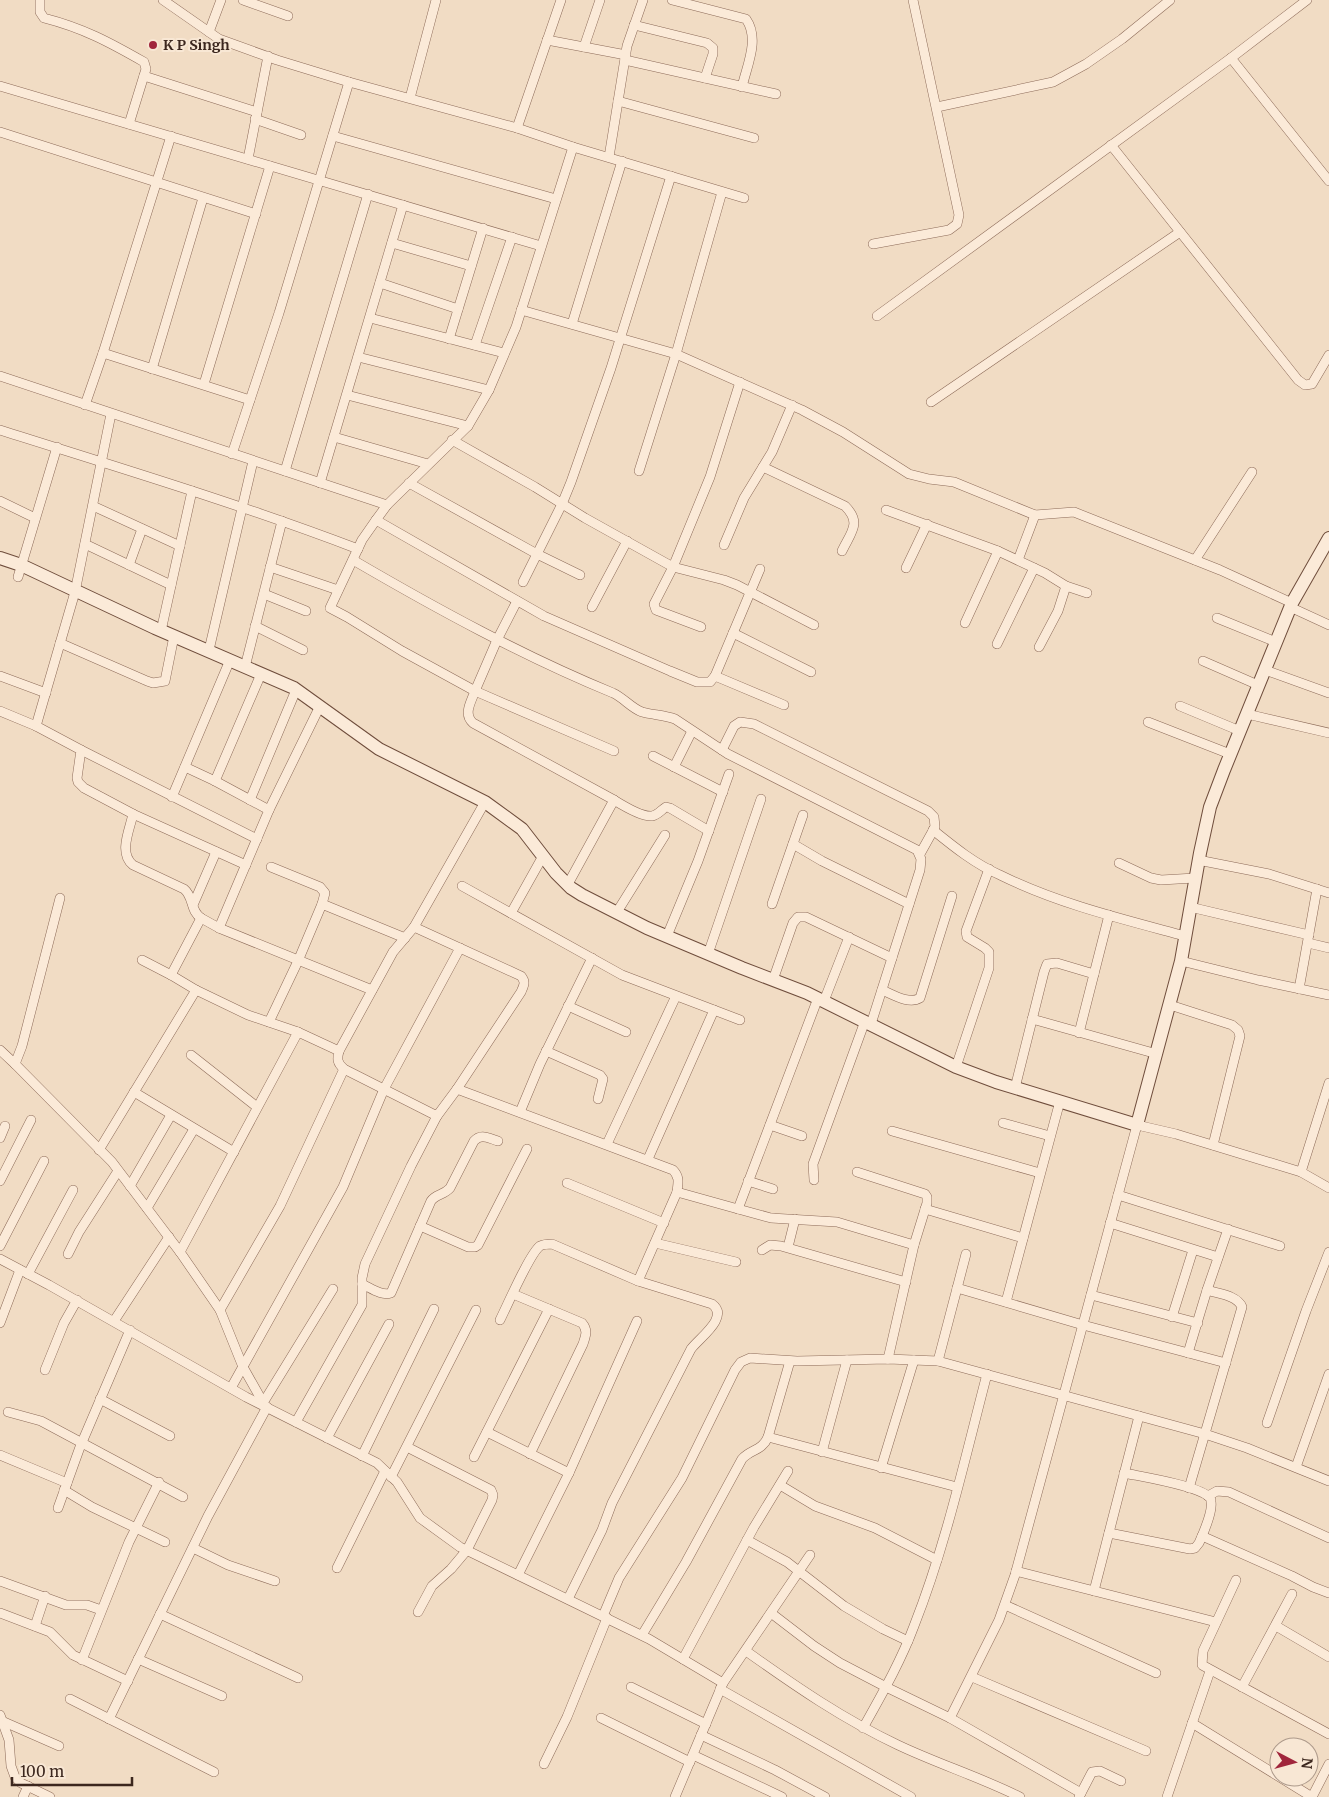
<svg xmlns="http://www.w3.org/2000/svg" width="1329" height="1797" font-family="Merriweather,serif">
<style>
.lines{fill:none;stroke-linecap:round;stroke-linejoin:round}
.street-casing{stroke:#8d6b59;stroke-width:10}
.secondary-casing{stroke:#6f4d3c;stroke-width:14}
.street{stroke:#fbead8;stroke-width:9}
.secondary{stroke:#fbead8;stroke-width:12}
.poi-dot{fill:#a0253b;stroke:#f8e7d4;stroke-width:2}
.labels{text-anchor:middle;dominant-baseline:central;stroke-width:4;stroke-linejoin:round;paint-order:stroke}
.poi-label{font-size:14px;font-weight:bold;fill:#3c271e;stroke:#f8e7d4;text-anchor:start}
</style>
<rect width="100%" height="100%" fill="#f1dcc4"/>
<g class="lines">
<defs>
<g id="street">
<path d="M40,0V12L44,18C83,28 109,42 144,62L146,69L129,124"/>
<polyline points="163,0 219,39 277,60 349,82 517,128 573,147 744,198"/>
<polyline points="243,0 288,16"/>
<path d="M672,0L746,19C760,39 747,65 742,87"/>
<polyline points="634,25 707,43 713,48 713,54 705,78"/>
<polyline points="209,32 221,0"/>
<polyline points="547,40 626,55"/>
<polyline points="584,47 600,0"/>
<polyline points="1231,58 1329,181"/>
<polyline points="625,60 776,94"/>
<polyline points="144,76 257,112"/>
<polyline points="0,86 541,246"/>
<polyline points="410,98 436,0"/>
<polyline points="618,101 754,138"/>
<polyline points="937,107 1053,82 1086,64 1122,39 1170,0"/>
<polyline points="255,119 301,135"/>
<polyline points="517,128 561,0"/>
<polyline points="0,132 256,214"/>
<polyline points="333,136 556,199"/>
<polyline points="1111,145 1298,380 1305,385 1312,384 1329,355"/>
<path d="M573,147L516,327L489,390L468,426L387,505L376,520L362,540L330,608L347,617L402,651L475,691C471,702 463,714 473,723L614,800"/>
<polyline points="609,157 627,46 643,0"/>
<polyline points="248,159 268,56"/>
<polyline points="392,243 471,266"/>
<polyline points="873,244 949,230 957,224 959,215 913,0"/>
<polyline points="380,283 458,309"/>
<polyline points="521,310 676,354 802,410 843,432 909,474 929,479 954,482 1035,515 1074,512 1220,570 1292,603"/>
<polyline points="877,316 1231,58 1307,0"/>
<polyline points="370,318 504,353"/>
<polyline points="572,324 622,161"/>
<polyline points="449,339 483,228"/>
<polyline points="475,345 512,237"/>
<polyline points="103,353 250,400"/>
<polyline points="358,357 489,390"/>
<polyline points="152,369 203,198"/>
<polyline points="0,376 387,505"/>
<polyline points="204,384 270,166"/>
<polyline points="347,395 468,426"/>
<polyline points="931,402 1180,232"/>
<polyline points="85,405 103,353 171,136"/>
<path d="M111,414L75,592L36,726L81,750L77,778L78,782L84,788L133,814C130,829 118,853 133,865L184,889C194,897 190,911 201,918"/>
<path d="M0,430C120,468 240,504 358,549"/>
<polyline points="334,437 428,464"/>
<polyline points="452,440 535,487 585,518 673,567 724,580 737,585 814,625"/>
<polyline points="232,454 279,313 349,82"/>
<path d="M763,467L845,506C862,523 851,532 842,551"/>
<polyline points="285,471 368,194"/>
<polyline points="639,471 676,354 722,192"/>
<polyline points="320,483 403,205"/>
<polyline points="409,483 537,554 580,575"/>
<polyline points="0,501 35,518"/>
<polyline points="93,506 180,546"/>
<polyline points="886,510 998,551 1045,573 1066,586 1087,593"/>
<polyline points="376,520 544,616 670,671 697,682 710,682 715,676 760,569"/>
<polyline points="85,544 171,585"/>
<polyline points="724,545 744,498 772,452 792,405"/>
<path d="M353,560C437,609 523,656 613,693C624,698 631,708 642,712C653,715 665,715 675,719L728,754L917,850L921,859L920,870L871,1024"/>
<polyline points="1018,560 1035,515"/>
<polyline points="1195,560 1252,472"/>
<polyline points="129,565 142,529"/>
<polyline points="270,567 338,590"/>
<polyline points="906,568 927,524"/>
<polyline points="18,577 57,447"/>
<polyline points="523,582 562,504 571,482 611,368 671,176"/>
<polyline points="264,594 306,611"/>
<polyline points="517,601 497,640 475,691 614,751"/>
<polyline points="592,607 627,541"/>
<polyline points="1290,607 1329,625"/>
<polyline points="1217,618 1276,642"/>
<polyline points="965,623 998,551"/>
<polyline points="255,626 303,650"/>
<polyline points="701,627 656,610 654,604 673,567 710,477 740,382"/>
<polyline points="161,631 192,491"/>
<polyline points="733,633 811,672"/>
<polyline points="60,643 147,681 153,683 165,681 174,636"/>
<polyline points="997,644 1034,568"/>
<polyline points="1039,647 1058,611 1066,586"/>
<polyline points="209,650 253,461"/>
<polyline points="1203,661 1258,685"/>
<polyline points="245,667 282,521"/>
<polyline points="1265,670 1329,693"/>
<polyline points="0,676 46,693"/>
<polyline points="715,676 784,705"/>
<polyline points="1180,706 1240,731"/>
<polyline points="0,711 36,726"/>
<polyline points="1247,714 1329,733"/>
<polyline points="1148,722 1230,754"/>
<polyline points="81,750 257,839"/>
<polyline points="722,750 734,726 740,722 754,724 928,811 934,817 935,827 920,854"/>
<polyline points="653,756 723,792"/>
<polyline points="185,767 215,781"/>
<polyline points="674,767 692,731"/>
<polyline points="172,797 230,660"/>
<polyline points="250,800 296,690"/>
<polyline points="269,810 320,706"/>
<polyline points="133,814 246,865"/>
<path d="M933,830C954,847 975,864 1000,875C1059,904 1122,919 1185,936"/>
<polyline points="793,844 822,861 909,904"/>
<polyline points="1198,860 1269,874 1329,893"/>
<polyline points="1119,863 1151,878 1161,880 1195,878"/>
<polyline points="271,867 320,887 325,893 322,904"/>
<path d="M568,884L614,800C622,805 642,817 652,816C658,815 661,810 666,807L670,808L709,831"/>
<polyline points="462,886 622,975 740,1020"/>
<polyline points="772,904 803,815"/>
<polyline points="193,905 216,852"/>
<polyline points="1190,907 1309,935"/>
<polyline points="617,912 665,835"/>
<polyline points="511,913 543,856"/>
<path d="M414,927L521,976C526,982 524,985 521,992L457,1089"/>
<polyline points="219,928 372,990"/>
<polyline points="667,936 698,861 729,774"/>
<polyline points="1308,943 1329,948"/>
<polyline points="708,954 761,799"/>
<polyline points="142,960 171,975"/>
<polyline points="1181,961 1258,980 1329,995"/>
<polyline points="773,980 793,923 798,917 806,917 892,958"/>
<polyline points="1299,989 1317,889"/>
<polyline points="196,990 248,1015 298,1032"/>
<path d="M882,990C892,994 909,1005 920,998L952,896"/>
<polyline points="824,1001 849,937"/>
<polyline points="1170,1005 1232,1025 1238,1030 1240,1036 1213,1145"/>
<polyline points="568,1006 626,1032"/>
<polyline points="1032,1019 1157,1054"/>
<polyline points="269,1022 298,961 322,904 405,938"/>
<polyline points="1079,1033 1109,915"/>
<polyline points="0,1050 15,1064 22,1046 60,898"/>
<polyline points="339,1051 393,952 414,927 485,802"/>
<polyline points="546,1051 600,1075 603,1079 598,1099"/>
<polyline points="191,1055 257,1107"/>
<path d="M15,1064L112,1162L180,1252L298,1032L339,1051C337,1059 337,1063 344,1069L437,1116L457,1089L673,1170C680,1177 678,1183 677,1192L738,1209L818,998"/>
<polyline points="956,1067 989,968 989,952 985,948 967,937 966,931 989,869"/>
<polyline points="1015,1088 1044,972 1047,964 1057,963 1094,974"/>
<polyline points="134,1092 234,1152"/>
<polyline points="520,1112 540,1064 592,958"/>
<polyline points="1003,1123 1050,1136"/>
<polyline points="770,1125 802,1136"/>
<polyline points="892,1131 1040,1173"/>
<polyline points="0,1138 5,1126"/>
<polyline points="607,1144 676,996"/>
<polyline points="99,1150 196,990 171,975 201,918 219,928 269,810 215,781 261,674"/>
<polyline points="648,1159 714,1010"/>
<polyline points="857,1172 925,1194 927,1197 927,1203 914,1245"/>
<polyline points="1301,1172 1329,1083"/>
<polyline points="814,1180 813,1164 865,1021"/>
<polyline points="0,1181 31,1120"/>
<polyline points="748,1181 773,1189"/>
<polyline points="567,1183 664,1223"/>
<polyline points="130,1186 171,1115"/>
<polyline points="1118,1195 1280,1246"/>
<polyline points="147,1208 194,1129"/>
<polyline points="738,1209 771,1218 837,1222 914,1245 888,1359"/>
<polyline points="925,1209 1023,1238"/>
<polyline points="1110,1223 1218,1257"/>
<polyline points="420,1226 468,1247 475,1247 478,1245 527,1149"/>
<polyline points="655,1243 736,1262"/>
<polyline points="0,1246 44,1161"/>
<polyline points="788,1247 795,1219"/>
<polyline points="762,1250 770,1245 781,1246 906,1282"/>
<polyline points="180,1252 220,1310"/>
<polyline points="68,1254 79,1232 118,1171"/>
<polyline points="0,1259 49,1285 246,1397 377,1463 397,1482 420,1518 460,1547 649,1639 723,1683"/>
<polyline points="28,1274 73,1190"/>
<path d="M362,1284C371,1288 381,1296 391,1293L431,1201C436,1194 444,1195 450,1188L474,1141C481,1133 488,1138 498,1141"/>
<polyline points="957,1288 1083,1325 1226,1363"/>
<path d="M513,1294L582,1323C588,1330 586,1335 583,1344L530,1454"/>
<polyline points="1091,1295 1198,1323"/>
<polyline points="1006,1302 1060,1101"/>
<polyline points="1172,1317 1193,1250"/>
<path d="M500,1320C507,1306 530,1253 540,1246C544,1244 548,1244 552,1244L638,1281"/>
<polyline points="114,1321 169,1237"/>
<polyline points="0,1323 20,1270"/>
<polyline points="1188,1353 1207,1290 1228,1229"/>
<polyline points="938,1361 966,1254"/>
<polyline points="45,1370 64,1323 77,1300"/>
<polyline points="231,1388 343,1187 384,1089 460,948"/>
<polyline points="100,1399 170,1436"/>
<polyline points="263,1403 333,1289"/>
<polyline points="265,1406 243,1367 220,1310 280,1206 344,1069"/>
<polyline points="8,1412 41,1421 183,1497"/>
<polyline points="296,1422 362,1305 362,1278 365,1264 411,1166 437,1116"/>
<polyline points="1267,1423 1306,1311 1329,1252"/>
<polyline points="487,1432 569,1473"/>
<polyline points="768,1437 957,1487"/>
<polyline points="327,1438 389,1324"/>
<polyline points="407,1447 491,1490 493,1495 492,1500 467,1550 451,1569 432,1586 418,1612"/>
<polyline points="822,1452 847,1360"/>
<polyline points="0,1455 67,1483"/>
<polyline points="362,1456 434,1309"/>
<polyline points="474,1457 549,1309"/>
<polyline points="1296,1467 1329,1374"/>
<polyline points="881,1468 914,1360"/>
<polyline points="391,1477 476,1310"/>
<polyline points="780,1485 815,1506 875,1528 937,1560"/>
<path d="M1189,1488L1242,1307C1237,1295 1218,1294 1207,1290"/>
<polyline points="64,1490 92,1507 165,1542"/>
<polyline points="1208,1496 1217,1491 1229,1492 1329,1538"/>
<polyline points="58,1508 80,1447 130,1330"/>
<path d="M1109,1533L1190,1549L1195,1548L1199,1543C1203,1534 1213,1512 1211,1502C1211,1499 1210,1497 1208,1496C1194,1485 1143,1477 1124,1473"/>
<polyline points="1202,1536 1292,1576 1313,1587 1329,1593"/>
<polyline points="747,1540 787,1562 844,1606 883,1629 908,1641"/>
<polyline points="193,1548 228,1565 275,1581"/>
<polyline points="337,1568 385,1471"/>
<polyline points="1016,1571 1216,1622"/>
<polyline points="518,1575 569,1473 637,1321"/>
<polyline points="1236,1580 1203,1651 1202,1665 1329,1734"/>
<polyline points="0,1581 66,1605 87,1605 101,1610"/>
<polyline points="1094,1591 1139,1416"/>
<path d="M568,1599L602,1530L612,1503L691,1349C699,1338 730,1317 712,1304L638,1281L677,1192"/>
<polyline points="1005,1605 1156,1673"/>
<polyline points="0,1613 50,1632 73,1655 128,1681"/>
<polyline points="771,1613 814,1646 840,1663 886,1687 950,1718 1081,1793"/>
<polyline points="160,1614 298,1678"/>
<polyline points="603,1616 619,1578 682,1478 735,1370 741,1362 750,1358 797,1361 888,1359 938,1361 1205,1434 1247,1448 1329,1481"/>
<polyline points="35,1626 45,1596"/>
<polyline points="1276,1626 1329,1657"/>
<path d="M642,1635L686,1562L742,1459C751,1449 762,1451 768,1437L790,1361"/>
<path d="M746,1651C795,1686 843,1719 898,1745C938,1764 980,1777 1020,1797"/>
<polyline points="138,1659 222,1696"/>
<polyline points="683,1659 754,1527 788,1471"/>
<polyline points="82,1660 129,1542 159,1482"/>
<polyline points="972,1677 1146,1751"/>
<polyline points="631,1687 706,1724"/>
<polyline points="1242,1687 1292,1594"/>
<polyline points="720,1689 911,1797"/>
<polyline points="70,1699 214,1772"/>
<polyline points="0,1715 9,1740 11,1766 15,1777 21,1783 50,1797"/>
<polyline points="601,1718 690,1762"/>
<polyline points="950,1718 999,1620 1015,1575 1137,1125 1176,1134 1301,1172 1329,1188"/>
<polyline points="109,1719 208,1516 267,1407"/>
<polyline points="2,1721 59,1746"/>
<polyline points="1192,1723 1312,1797 1329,1764"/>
<path d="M863,1728C882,1694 901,1661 914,1626C946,1545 965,1458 987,1374"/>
<polyline points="701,1735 775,1770 825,1797"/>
<polyline points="693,1755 782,1797"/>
<polyline points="544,1764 567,1717 607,1618"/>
<polyline points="23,1797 28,1786"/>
<polyline points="675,1797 723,1683 810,1555"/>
<polyline points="1079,1797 1092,1772 1100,1771 1121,1781"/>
<polyline points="1167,1797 1210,1671"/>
</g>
<polyline id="secondary" points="0,558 21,565 155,628 294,688 379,749 485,802 522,829 556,873 571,888 582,895 647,928 742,968 807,993 956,1067 996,1082 1137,1125 1181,961 1200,853 1210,807 1224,770 1292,603 1329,538"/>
</defs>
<use href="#street" class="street-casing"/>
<use href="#secondary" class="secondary-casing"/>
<use href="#street" class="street"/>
<use href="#secondary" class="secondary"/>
</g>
<circle class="poi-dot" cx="153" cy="45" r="5"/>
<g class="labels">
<g class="poi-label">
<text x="163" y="45">K P Singh</text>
</g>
</g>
<g transform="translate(1294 1762) rotate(96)"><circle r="24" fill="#f8e7d4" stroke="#ad9a8b"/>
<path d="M0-4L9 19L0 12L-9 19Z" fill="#a0253b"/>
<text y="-8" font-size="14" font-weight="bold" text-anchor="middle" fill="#3c271e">N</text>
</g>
<path d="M12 1777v8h120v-8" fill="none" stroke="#3c271e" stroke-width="2.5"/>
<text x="20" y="1777" font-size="15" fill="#3c271e" stroke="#f8e7d4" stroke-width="4" paint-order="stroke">100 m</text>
</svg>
